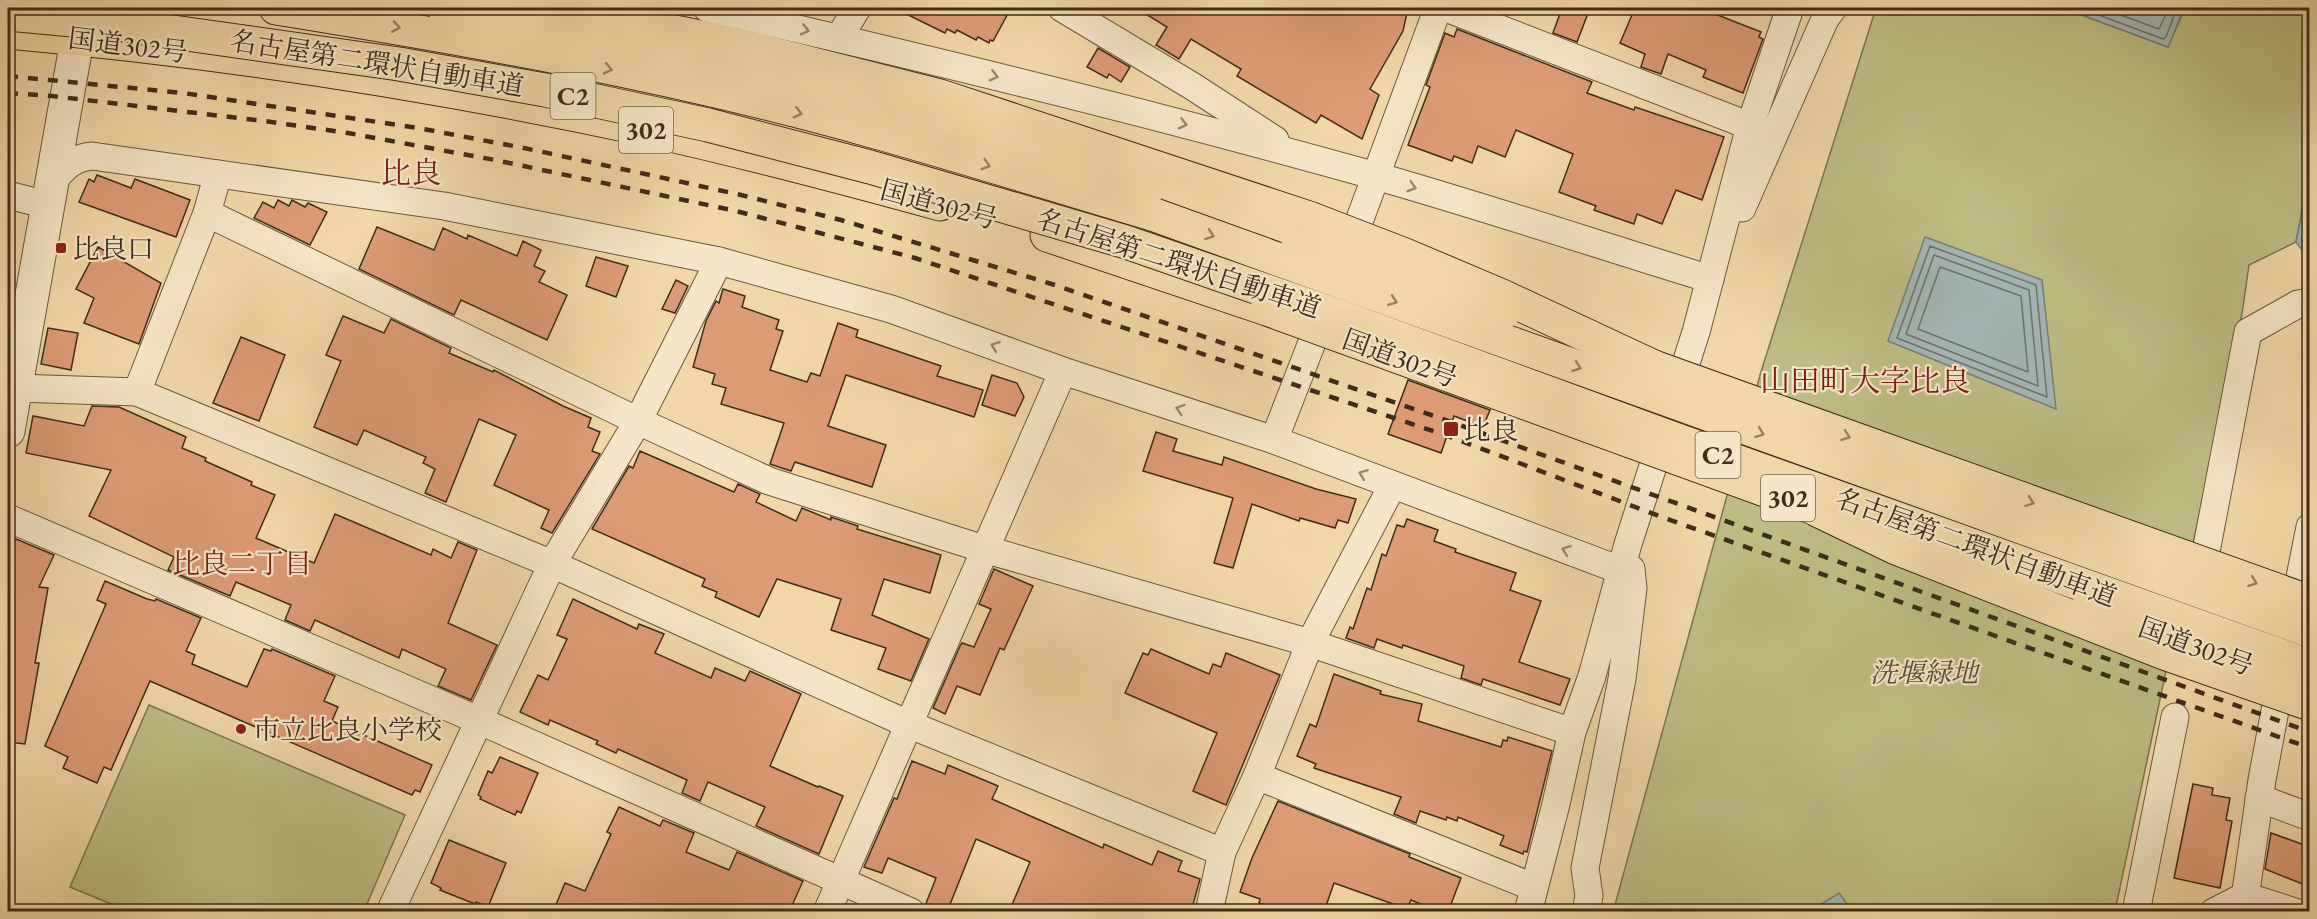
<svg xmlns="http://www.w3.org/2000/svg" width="2317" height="919" font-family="'EB Garamond','Noto Serif JP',serif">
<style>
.green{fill:#bebd84;stroke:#7e754e;stroke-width:1.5}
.water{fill:#a2b6b5;stroke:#7a7f77;stroke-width:1.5}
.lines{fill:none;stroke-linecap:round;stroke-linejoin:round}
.shore{stroke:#707267;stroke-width:1.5}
.building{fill:#db9b75;stroke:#3e2d19;stroke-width:1.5}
.minor-casing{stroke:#6b583c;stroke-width:29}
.tertiary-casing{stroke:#6b583c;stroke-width:35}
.trunk-casing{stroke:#3e2d19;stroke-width:35}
.motorway-casing{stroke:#3e2d19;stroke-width:35}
.minor{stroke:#f6e5c6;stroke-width:27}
.tertiary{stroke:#f6e5c6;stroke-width:33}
.trunk{stroke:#f1d7a7;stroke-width:33}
.motorway{stroke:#f1d7a7;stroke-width:33}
.rail{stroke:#3e2d19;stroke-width:4.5;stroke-dasharray:10 10;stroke-linecap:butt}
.trunk-bridge-casing{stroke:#3e2d19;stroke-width:35;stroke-linecap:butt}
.motorway-bridge-casing{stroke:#3e2d19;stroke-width:35;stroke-linecap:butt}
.trunk-bridge{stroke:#f1d7a7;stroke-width:33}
.motorway-bridge{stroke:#f1d7a7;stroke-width:33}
.oneway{stroke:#988260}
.oneway2{stroke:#9a8970}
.poi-dot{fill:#8f2418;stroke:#f6e5c6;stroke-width:2}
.labels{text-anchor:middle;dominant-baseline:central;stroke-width:4.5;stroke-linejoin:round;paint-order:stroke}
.shield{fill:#f6e5c6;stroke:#75644d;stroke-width:1.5}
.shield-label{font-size:26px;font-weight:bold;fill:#3e2d19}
.street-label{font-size:27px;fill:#3e2d19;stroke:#f6e5c6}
.poi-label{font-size:27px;fill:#3e2d19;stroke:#f6e5c6;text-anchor:start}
.park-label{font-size:27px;font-style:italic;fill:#584a2e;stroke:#f6e5c6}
.neighbourhood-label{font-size:28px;fill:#7a1f14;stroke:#f6e5c6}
.quarter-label{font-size:30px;fill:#7a1f14;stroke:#f6e5c6}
</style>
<rect width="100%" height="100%" fill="#f1d7a7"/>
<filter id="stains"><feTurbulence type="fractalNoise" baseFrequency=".00333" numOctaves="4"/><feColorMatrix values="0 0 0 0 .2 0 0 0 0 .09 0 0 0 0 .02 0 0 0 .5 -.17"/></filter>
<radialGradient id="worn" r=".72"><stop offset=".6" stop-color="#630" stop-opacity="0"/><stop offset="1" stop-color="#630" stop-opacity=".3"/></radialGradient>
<g class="green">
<polygon points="1876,8 2063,8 2168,47 2185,8 2309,8 2309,174 2296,242 2249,265 2242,314 2115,911 1613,912 1760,375"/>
<polygon points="149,705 405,815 364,911 128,911 70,887"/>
</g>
<g class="water">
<polygon points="2063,8 2184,8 2168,47"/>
<polygon points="2309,174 2310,256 2306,256 2296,242"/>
<polygon points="1925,237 2042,280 2056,409 1888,341"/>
<polygon points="1839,893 1852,911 1810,911"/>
</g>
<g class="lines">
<g class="shore">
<polyline points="2080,8 2163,39 2166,37 2177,8"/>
<polyline points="2101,8 2159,29 2169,8"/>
<polygon points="1930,246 2036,285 2047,397 1897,338"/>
<polygon points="1934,255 2029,290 2038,386 1906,334"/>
<polygon points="1940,267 2021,296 2028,372 1918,329"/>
</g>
</g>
<g class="building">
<polygon points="894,8 1011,8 993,41 990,40 989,43 978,37 976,40 957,30 955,33 947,29 945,33"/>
<polygon points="1136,8 1408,8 1403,31 1370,89 1379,95 1362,139 1321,115 1316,123 1237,76 1241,69 1191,39 1179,59 1156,45 1167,27"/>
<polygon points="1562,8 1590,8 1577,42 1553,33"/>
<polygon points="1635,8 1700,8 1761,32 1759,37 1763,39 1743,93 1703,77 1706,70 1668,54 1661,74 1641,67 1645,54 1620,43"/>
<polygon points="1457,29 1592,82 1587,93 1634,110 1635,107 1724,137 1702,200 1676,190 1662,224 1637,214 1634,224 1594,210 1596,206 1559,192 1573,154 1516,130 1505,157 1478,146 1472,163 1454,156 1452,161 1408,145 1430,87 1426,85 1445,33 1454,37"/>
<polygon points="1098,48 1130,67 1121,82 1109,74 1107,78 1087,67"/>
<polygon points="97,175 131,188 135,179 190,200 176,237 79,202 89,179 94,182"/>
<polygon points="278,200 289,206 292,200 305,207 308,203 327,212 310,245 254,218 263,202 274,208"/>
<polygon points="377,227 434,250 443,228 467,239 468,235 517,256 523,241 541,250 534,266 545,271 539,282 567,295 547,340 461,300 454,315 359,269"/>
<polygon points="98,247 161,283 139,344 84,323 94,298 76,289"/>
<polygon points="596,257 628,266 616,297 586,286"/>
<polygon points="676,280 688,286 675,313 662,309"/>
<polygon points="723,289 745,296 742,307 779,320 776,329 783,331 770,370 807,382 811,373 820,376 838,323 858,330 856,337 941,366 937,376 983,390 974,417 846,375 828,426 886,445 872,487 795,462 791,471 770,464 784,423 721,404 726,388 712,384 715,374 693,367 706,321 716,301 719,303"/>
<polygon points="343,316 384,333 391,319 451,348 449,353 493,372 494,370 563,406 591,418 588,427 600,432 592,451 600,454 552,533 541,528 549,510 494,485 516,435 479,419 446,502 425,493 435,469 423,463 426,457 364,430 357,445 314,427 341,361 326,355"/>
<polygon points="48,328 78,333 71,370 41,364"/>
<polygon points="241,337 285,355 259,421 213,403"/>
<polygon points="992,375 1017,383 1024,397 1015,416 982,405"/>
<polygon points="1408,380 1490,410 1483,427 1454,416 1441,453 1388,434"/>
<polygon points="92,406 119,407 186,437 182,448 206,458 205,461 252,482 251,485 275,495 256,538 314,563 335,514 431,555 433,549 451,558 458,542 477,550 448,623 497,645 471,700 438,686 446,669 402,649 399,658 315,620 310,631 285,620 291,605 236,582 230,596 168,570 174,557 89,516 111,470 26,453 33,416 84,426"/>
<polygon points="1156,432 1177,439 1173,451 1222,465 1224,457 1316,489 1356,499 1348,523 1338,520 1335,528 1300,518 1299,521 1252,504 1233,568 1214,563 1233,498 1143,471"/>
<polygon points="640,451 734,492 738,484 760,494 756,502 796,521 802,508 831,520 831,517 858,526 857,529 941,555 930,593 884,579 872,615 929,639 911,681 878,669 886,648 831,630 841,599 777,579 759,617 715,597 717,592 702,586 705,579 592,529 629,466 633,468"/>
<polygon points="1407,519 1438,530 1434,541 1456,549 1455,552 1516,573 1510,590 1541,601 1519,662 1570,679 1560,705 1483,679 1481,685 1461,678 1464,666 1403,645 1402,648 1377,639 1374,648 1346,638 1350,627 1353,629 1367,588 1371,590 1382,554 1386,556 1397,525 1404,527"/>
<polygon points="16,539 54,555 39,587 48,588 35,663 39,663 25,744 8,742 8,558"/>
<polygon points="994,569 1033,586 1004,650 1000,648 980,695 957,686 945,714 933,708 960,646 962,643 974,647 991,609 979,604"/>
<polygon points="105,581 147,599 155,601 156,599 201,618 186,651 195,655 192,664 247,687 264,649 271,651 272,649 335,676 324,701 338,707 332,721 432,765 420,792 415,790 412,795 150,681 111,770 104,767 97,783 63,768 68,757 45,746 106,604 97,600"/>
<polygon points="573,599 637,629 639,624 664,634 655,653 711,678 715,668 745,681 750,671 801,694 770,766 818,787 819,786 843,796 819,854 756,826 765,807 708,782 700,801 682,793 687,780 618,749 616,753 596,744 598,741 550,720 548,725 520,712 538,675 548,680 567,639 557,635"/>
<polygon points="1151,649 1209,674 1213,664 1221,667 1226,653 1280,675 1226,805 1193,791 1217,733 1125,693 1143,653 1148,655"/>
<polygon points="1334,674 1381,691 1380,694 1422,704 1418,721 1501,747 1503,740 1507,741 1508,737 1552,751 1527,852 1524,851 1523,854 1500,845 1504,836 1458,817 1457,821 1447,817 1446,820 1420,811 1416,823 1394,814 1401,797 1314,768 1316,764 1297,756 1310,724 1316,727"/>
<polygon points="500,757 538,773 521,813 517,811 515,815 480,799 481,797 478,795 488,771 492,773"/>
<polygon points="912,761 945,774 948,765 998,786 992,799 1103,848 1104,844 1152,865 1158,851 1182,861 1178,871 1200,879 1191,912 1009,912 1030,862 976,839 947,912 927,912 925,906 936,878 888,858 882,873 864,867 894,798 897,799"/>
<polygon points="2193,784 2213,788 2212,795 2230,798 2226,820 2232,821 2220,888 2174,878"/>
<polygon points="1278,801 1410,854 1409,857 1461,878 1448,912 1439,912 1411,900 1407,909 1334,883 1324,912 1282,912 1259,903 1260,899 1240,892 1252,858"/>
<polygon points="619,807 660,826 663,820 694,833 686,852 729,870 737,852 803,881 789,912 553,912 565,883 585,891 611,834 607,832"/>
<polygon points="2271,833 2310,847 2310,887 2265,869"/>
<polygon points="449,840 506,863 488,907 476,902 475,904 440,890 441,888 431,883"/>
</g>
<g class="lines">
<defs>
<g id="minor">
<path d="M707,8C931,59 1154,114 1376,176C1488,208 1599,245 1710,279"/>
<polyline points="1062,8 1192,86 1275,140"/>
<polyline points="1446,8 1750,126"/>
<polyline points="839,38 857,8"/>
<path d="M52,182C64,168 72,158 92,156L444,206L719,261L891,309L1063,371L1274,440L1620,570"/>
<polyline points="8,195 47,205"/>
<polyline points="1742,208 1825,19 1833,8"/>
<polyline points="207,213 638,421 769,481 984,549 1310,643 1572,732"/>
<polyline points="1347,254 1438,8"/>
<polyline points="16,388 137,392 552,564 908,724 1222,852"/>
<polyline points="137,392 207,213 218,174"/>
<polyline points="1274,440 1325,309"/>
<polyline points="8,518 478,720 911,912"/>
<polyline points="2200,583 2248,332 2298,304 2310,302"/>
<polyline points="2292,617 2310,527"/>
<polyline points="1257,776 1533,887"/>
<polyline points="2259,798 2310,817"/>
<polyline points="390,912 552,564 638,421 719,261"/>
<polyline points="827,912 1063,371"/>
<polyline points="1209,912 1222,852 1257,776 1310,643 1392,486"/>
<polyline points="1528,912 1556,804 1572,732 1592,676 1628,544 1696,332 1750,126 1790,8"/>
<polyline points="1586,912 1589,896 1585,868 1622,679 1633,588 1631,569"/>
<polyline points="2136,912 2175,717"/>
<polyline points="2214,912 2245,896 2295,912"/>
<polyline points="2243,912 2262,780 2282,673"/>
</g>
<polyline id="tertiary" points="8,431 82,12"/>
<g id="trunk">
<path d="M444,8C594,35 745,63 892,103C1030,140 1164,189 1297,237"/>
<path d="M8,32C221,51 434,84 644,129C743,151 842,177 940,204"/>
<polyline points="1047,235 1267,309"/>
</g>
<g id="motorway">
<path d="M276,8C476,40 677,76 872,131C966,157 1060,187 1155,215"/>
<polyline points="554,8 730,43 940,96 1309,218"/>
</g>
</defs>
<use href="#minor" class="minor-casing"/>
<use href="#tertiary" class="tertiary-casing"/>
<use href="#trunk" class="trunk-casing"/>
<use href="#motorway" class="motorway-casing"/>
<use href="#minor" class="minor"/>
<use href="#tertiary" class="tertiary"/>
<use href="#trunk" class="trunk"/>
<use href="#motorway" class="motorway"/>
<g class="rail">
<polyline points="8,76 183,93 418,128 524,148 650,175 741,195 841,220 1055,285 1454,423 2310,732"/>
<polyline points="8,93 52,96 264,121 348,133 495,160 736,211 915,258 1448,436 1659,516 2310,748"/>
</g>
<defs>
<g id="trunk-bridge">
<polyline points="1297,237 1504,312"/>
<polyline points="1267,309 1842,518"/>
<polyline points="1626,357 2310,602"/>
<polyline points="2088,607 2299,683"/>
</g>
<g id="motorway-bridge">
<polyline points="8,14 116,24 399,64 545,90 708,125 870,167 1126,242 1339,316 1669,437 2310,666"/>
<polyline points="1155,215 2310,631"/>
<polyline points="1309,218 1405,255 1502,296 1654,367"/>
<polyline points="1815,509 1896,548 2164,653 2310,704"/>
</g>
</defs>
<use href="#trunk-bridge" class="trunk-bridge-casing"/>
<use href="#motorway-bridge" class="motorway-bridge-casing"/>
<use href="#trunk-bridge" class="trunk-bridge"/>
<use href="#motorway-bridge" class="motorway-bridge"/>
</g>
<defs><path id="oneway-chevron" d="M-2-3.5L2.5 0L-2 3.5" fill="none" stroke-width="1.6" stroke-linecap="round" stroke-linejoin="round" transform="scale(1.5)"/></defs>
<g class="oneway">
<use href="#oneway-chevron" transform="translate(396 27) rotate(9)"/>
<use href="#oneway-chevron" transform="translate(608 69) rotate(13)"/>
<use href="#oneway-chevron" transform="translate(798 113) rotate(14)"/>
<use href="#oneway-chevron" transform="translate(986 165) rotate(17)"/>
<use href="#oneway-chevron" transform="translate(1210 235) rotate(20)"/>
<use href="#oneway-chevron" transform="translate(1393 301) rotate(20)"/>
<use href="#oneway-chevron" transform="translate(1577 367) rotate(20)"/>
<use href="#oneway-chevron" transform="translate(1760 433) rotate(20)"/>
<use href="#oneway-chevron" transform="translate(1846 436) rotate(20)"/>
<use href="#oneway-chevron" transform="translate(2030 502) rotate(20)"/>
<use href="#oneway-chevron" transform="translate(2253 582) rotate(20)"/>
</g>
<g class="oneway2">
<use href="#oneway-chevron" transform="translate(805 30) rotate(13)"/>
<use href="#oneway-chevron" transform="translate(994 76) rotate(14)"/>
<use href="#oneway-chevron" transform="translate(1183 124) rotate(14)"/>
<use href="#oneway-chevron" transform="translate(1412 187) rotate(17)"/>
<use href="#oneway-chevron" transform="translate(995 346) rotate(-160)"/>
<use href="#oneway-chevron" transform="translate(1180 409) rotate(-162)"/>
<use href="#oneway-chevron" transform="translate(1363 474) rotate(-159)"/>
<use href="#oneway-chevron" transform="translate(1566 550) rotate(-160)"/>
</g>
<g class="poi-dot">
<rect x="55" y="242" width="12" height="12" rx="3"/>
<rect x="1443" y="421" width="16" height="16" rx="3"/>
<circle cx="241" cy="729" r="6"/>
</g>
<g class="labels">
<g class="shield">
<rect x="550.5" y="73" width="45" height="46" rx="4.5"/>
<rect x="619" y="107" width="54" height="46" rx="4.5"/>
<rect x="1695.5" y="432" width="45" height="46" rx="4.5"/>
<rect x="1761" y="475" width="54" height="46" rx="4.5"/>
</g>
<g class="shield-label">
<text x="573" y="96">C2</text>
<text x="646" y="130">302</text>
<text x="1718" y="455">C2</text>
<text x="1788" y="498">302</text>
</g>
<g class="street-label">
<text transform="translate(128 45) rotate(7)">国道302号</text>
<text transform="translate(377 63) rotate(9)">名古屋第二環状自動車道</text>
<text transform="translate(939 204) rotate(15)">国道302号</text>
<text transform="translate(1179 263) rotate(18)">名古屋第二環状自動車道</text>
<text transform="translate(1400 358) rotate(20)">国道302号</text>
<text transform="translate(1976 547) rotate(20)">名古屋第二環状自動車道</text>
<text transform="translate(2196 646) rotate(20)">国道302号</text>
</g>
<g class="poi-label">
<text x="73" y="248">比良口</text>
<text x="1464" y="429">比良</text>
<text x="253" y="729">市立比良小学校</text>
</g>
<g class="park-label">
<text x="1924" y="672">洗堰緑地</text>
</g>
<g class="neighbourhood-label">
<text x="242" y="563">比良二丁目</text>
</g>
<g class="quarter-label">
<text x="411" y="172">比良</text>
<text x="1865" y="380">山田町大字比良</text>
</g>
</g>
<rect width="2317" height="919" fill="none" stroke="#f1d7a7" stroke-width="30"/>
<rect x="9" y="9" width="2299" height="901" fill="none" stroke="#3e2d19" stroke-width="3"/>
<rect x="15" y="15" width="2287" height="889" fill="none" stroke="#3e2d19" stroke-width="1.5"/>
<rect width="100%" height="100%" filter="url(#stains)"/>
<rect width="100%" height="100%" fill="url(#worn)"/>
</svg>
